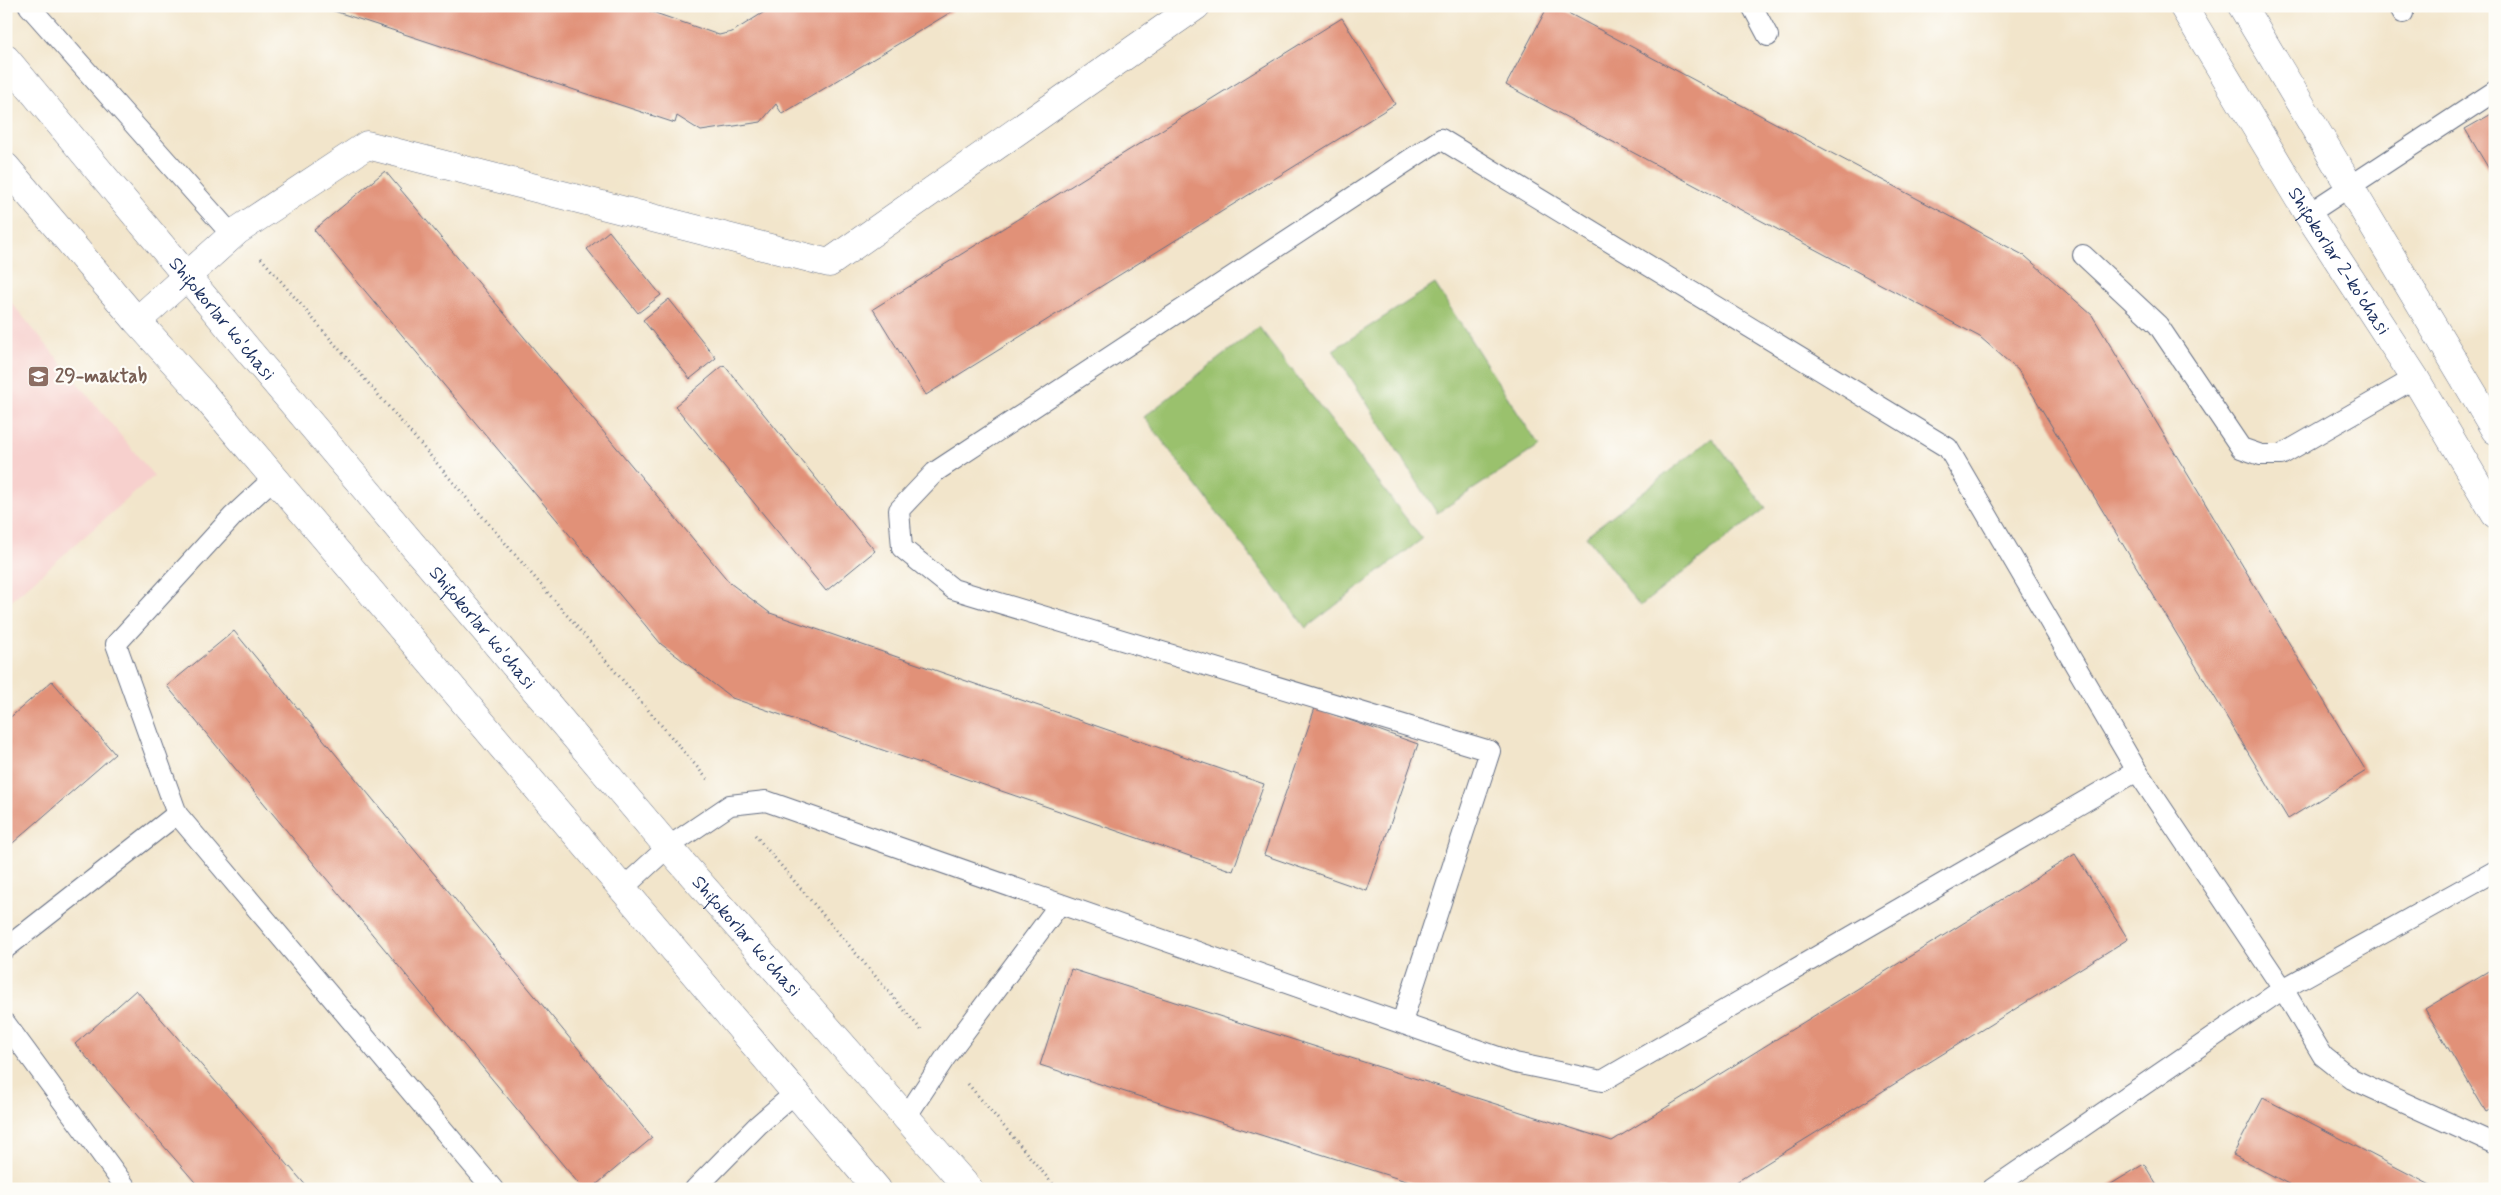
<svg xmlns="http://www.w3.org/2000/svg" width="2501" height="1195" font-family="Mynerve,sans-serif">
<style>
.built{fill:#f7d0cd}
.green{fill:#9ac16d;stroke:#5a7866}
.building{fill:#e19178}
.lines{fill:none;stroke-linecap:round;stroke-linejoin:round}
.lane-casing{stroke:#666f84;stroke-width:22}
.street-casing{stroke:#666f84;stroke-width:29}
.secondary-casing{stroke:#666f84;stroke-width:29}
.path{stroke:#666f84;stroke-width:3;stroke-dasharray:1 4;stroke-linecap:butt}
.lane{stroke:#fff;stroke-width:20}
.street{stroke:#fff;stroke-width:28}
.secondary{stroke:#fff;stroke-width:28}
.labels{text-anchor:middle;dominant-baseline:central;stroke-width:4.5;stroke-linejoin:round;paint-order:stroke}
.street-label{font-size:19px;fill:#1b2f5e;stroke:#fdfcf7}
.education-label{font-size:19px;font-weight:bold;fill:#785e54;stroke:#fdfcf7;text-anchor:start}
</style>
<rect width="100%" height="100%" fill="#fdfcf7"/>
<filter id="ink" filterUnits="userSpaceOnUse"><feTurbulence type="fractalNoise" baseFrequency=".02" numOctaves="2"/><feDisplacementMap in="SourceGraphic" scale="10" xChannelSelector="R" yChannelSelector="G"/><feConvolveMatrix kernelMatrix="1 2 1 2 8 2 1 2 1" color-interpolation-filters="sRGB"/></filter>
<filter id="wash" filterUnits="userSpaceOnUse"><feTurbulence type="fractalNoise" baseFrequency=".0096" numOctaves="4" result="noise"/><feDisplacementMap in="SourceGraphic" scale="20" xChannelSelector="R" yChannelSelector="G"/><feGaussianBlur stdDeviation="1.12" result="paint"/><feColorMatrix in="noise" values="0 0 0 0 0 0 0 0 0 0 0 0 0 0 0 0 0 1.4 0 .05"/><feComposite in="paint" operator="in"/></filter>
<g filter="url(#wash)">
<rect width="100%" height="100%" fill="#f2e5cb"/>
<polygon class="built" points="6,296 154,476 6,605"/>
<g class="green">
<polygon points="1435,284 1539,446 1437,513 1333,350"/>
<polygon points="1259,327 1422,539 1306,628 1144,417"/>
<polygon points="1712,438 1766,508 1640,606 1586,536"/>
</g>
<g id="blocks">
<g class="building">
<polygon points="319,6 635,6 719,35 732,32 774,6 961,6 782,114 776,104 761,122 701,131 677,116 675,123"/>
<polygon points="1548,6 1555,6 2025,256 2092,315 2366,771 2288,819 2018,370 1980,337 1506,85"/>
<polygon points="1342,18 1395,104 926,395 873,309"/>
<polygon points="2495,112 2495,179 2465,129"/>
<polygon points="385,171 730,583 770,613 1264,784 1233,871 732,698 661,644 314,230"/>
<polygon points="609,231 661,295 638,313 587,249"/>
<polygon points="669,299 716,358 690,379 643,320"/>
<polygon points="724,365 875,551 826,591 675,406"/>
<polygon points="234,631 652,1138 591,1189 583,1189 167,686"/>
<polygon points="52,681 115,754 6,849 6,721"/>
<polygon points="1315,708 1418,744 1367,891 1264,855"/>
<polygon points="2075,854 2128,939 1725,1189 1431,1189 1040,1065 1071,969 1612,1141"/>
<polygon points="2495,967 2495,1107 2486,1112 2425,1009"/>
<polygon points="136,990 309,1189 201,1189 75,1044"/>
<polygon points="2263,1098 2438,1189 2298,1189 2233,1155"/>
<polygon points="2144,1164 2159,1189 2103,1189"/>
</g>
</g>
</g>
<g filter="url(#ink)">
<use href="#blocks" fill-opacity="0" stroke="#666f84" stroke-width="1"/>
<g class="lines">
<defs>
<g id="lane">
<polyline points="29,6 232,235"/>
<polyline points="1752,6 1768,36"/>
<polyline points="2399,6 2403,13"/>
<polyline points="2308,214 2495,91"/>
<polyline points="2083,255 2158,325 2241,448 2261,455 2281,455 2415,378"/>
<polyline points="274,478 233,516 116,644 177,814 493,1189"/>
<polyline points="622,889 668,847 730,805 766,801 1515,1063 1602,1081 2137,771"/>
<polyline points="6,948 177,814"/>
<polyline points="1402,1022 1490,751 953,589 902,548 899,510 935,472 1441,139 1948,448 2137,771 2283,989 2323,1056 2352,1079 2495,1144"/>
<polyline points="6,1024 127,1189"/>
<polyline points="906,1117 945,1058 1059,905"/>
<polyline points="695,1189 758,1125 795,1093"/>
<polyline points="1992,1189 2283,989 2495,871"/>
</g>
<polyline id="street" points="137,321 237,231 367,145 829,263 1196,6"/>
<g id="secondary">
<path id="s1" d="M2183,6L2308,214L2415,378L2495,514"/>
<polyline points="2242,6 2495,430"/>
<path id="s2" d="M6,59L248,350L668,847L969,1189"/>
<polyline points="6,167 137,321 203,394 877,1189"/>
</g>
</defs>
<use href="#lane" class="lane-casing"/>
<use href="#street" class="street-casing"/>
<use href="#secondary" class="secondary-casing"/>
<g class="path">
<polyline points="261,258 709,781"/>
<polyline points="755,835 923,1032"/>
<polyline points="968,1084 1057,1189"/>
</g>
<use href="#lane" class="lane"/>
<use href="#street" class="street"/>
<use href="#secondary" class="secondary"/>
</g>
</g>
<defs>
<symbol id="school-square" viewBox="-11 -11 22 22"><rect x="-9" y="-9" width="18" height="18" rx="4" fill="#8d6e63" stroke="#fdfcf7"/><path d="M0-5L7-2L0 1L-7-2ZM-4 1L0 2.5L4 1V4Q0 6-4 4Z" fill="#fff"/></symbol>
</defs>
<g fill-rule="evenodd">
<use href="#school-square" x="26" y="364" width="25" height="25"/>
</g>
<g class="labels">
<g class="street-label">
<text stroke="none"><textPath href="#s1" startOffset="299">Shifokorlar 2-ko'chasi</textPath></text>
<text stroke="none"><textPath href="#s2" startOffset="338">Shifokorlar ko'chasi</textPath></text>
<text stroke="none"><textPath href="#s2" startOffset="742">Shifokorlar ko'chasi</textPath></text>
<text stroke="none"><textPath href="#s2" startOffset="1148">Shifokorlar ko'chasi</textPath></text>
</g>
<g class="education-label">
<text x="55" y="376">29-maktab</text>
</g>
</g>
<rect width="2501" height="1195" fill="none" stroke="#fdfcf7" stroke-width="25"/>
</svg>
